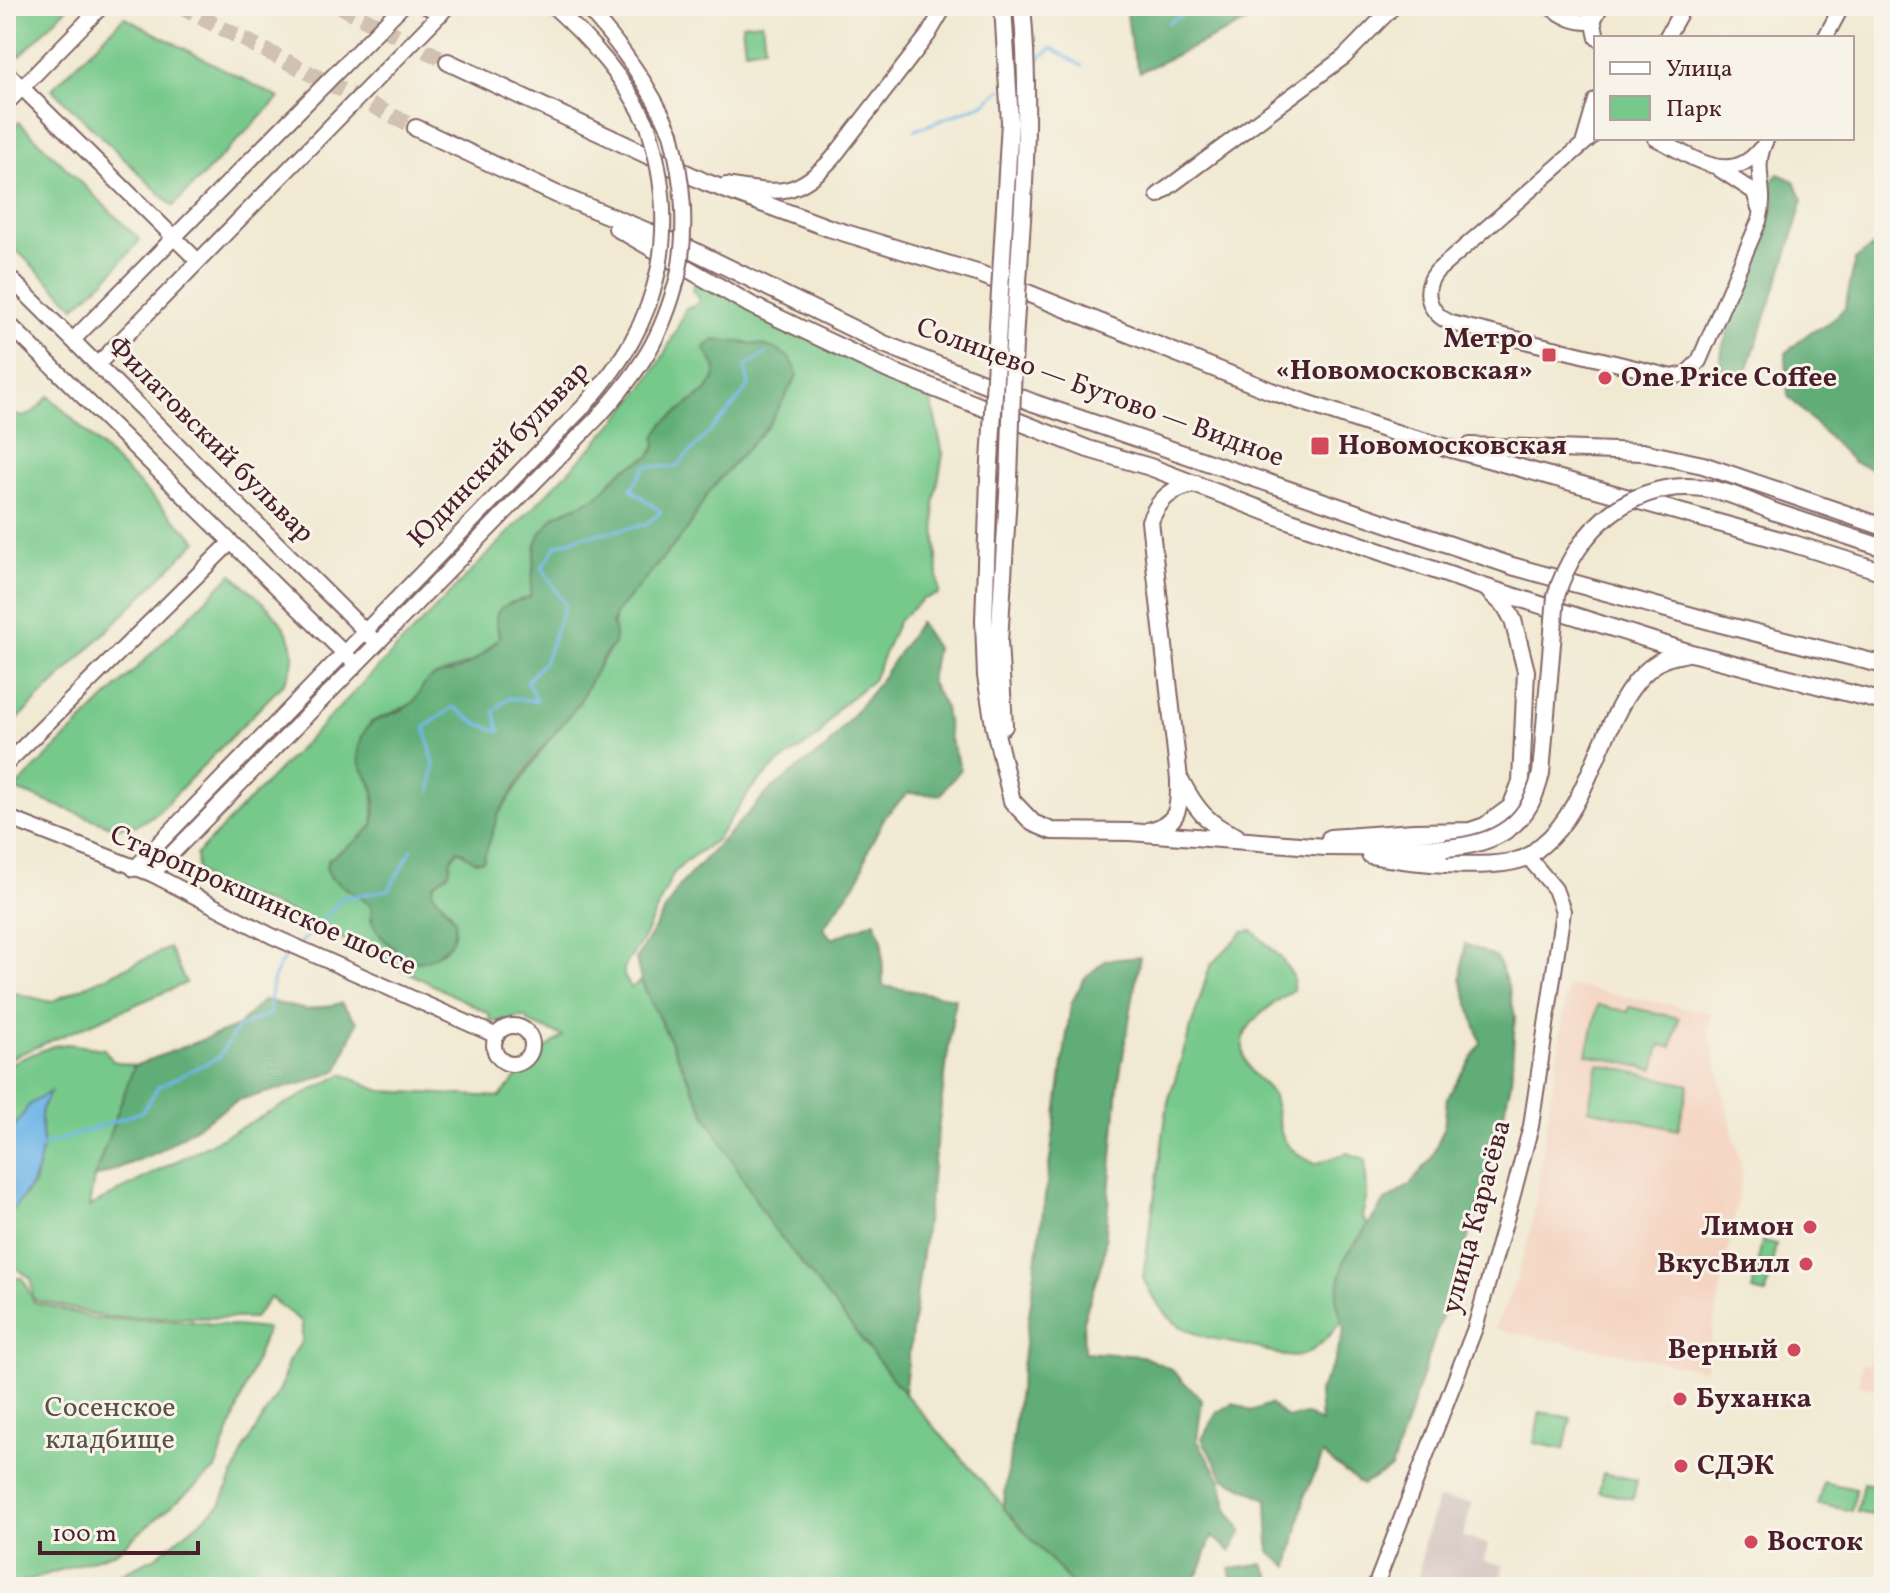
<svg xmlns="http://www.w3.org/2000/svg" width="1890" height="1593" font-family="Vollkorn,serif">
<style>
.built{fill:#f4d3c0}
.industrial{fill:#d0c0bc}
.green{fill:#77c98b;stroke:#60745b;stroke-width:2;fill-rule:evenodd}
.forest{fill:#61ad77;stroke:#566651;stroke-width:2}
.water{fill:#71b7e7;stroke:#5e6b89;stroke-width:2}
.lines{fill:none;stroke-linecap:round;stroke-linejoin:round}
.stream{stroke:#71b7e7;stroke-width:3}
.major-tunnel{stroke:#d0c1b1;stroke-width:16;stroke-dasharray:16 8;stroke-linecap:butt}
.minor-casing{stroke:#846665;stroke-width:18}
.major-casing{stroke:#846665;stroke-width:20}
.minor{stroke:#fff;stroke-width:14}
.major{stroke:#fff;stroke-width:16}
.minor-bridge-casing{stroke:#846665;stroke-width:18;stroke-linecap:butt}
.major-bridge-casing{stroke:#846665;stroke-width:20;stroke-linecap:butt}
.minor-bridge{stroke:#fff;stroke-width:14}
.major-bridge{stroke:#fff;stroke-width:16}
.poi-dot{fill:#d1495b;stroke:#f7f3e8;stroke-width:3}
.labels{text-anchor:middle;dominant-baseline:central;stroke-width:6;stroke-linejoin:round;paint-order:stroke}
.poi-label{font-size:28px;font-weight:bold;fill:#4a1f2b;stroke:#f7f3e8;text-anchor:start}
.street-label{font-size:28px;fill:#4a1f2b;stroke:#f7f3e8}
.park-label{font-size:28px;fill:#585248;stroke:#f7f3e8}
</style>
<rect width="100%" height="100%" fill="#f7f3e8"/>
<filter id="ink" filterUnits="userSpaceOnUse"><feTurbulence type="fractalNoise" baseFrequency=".0125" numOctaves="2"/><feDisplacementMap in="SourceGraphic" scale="16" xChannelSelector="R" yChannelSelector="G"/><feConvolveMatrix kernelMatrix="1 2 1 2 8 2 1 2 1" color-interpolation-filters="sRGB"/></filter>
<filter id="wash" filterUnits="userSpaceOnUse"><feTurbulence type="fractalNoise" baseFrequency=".006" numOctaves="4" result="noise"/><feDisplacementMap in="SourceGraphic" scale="32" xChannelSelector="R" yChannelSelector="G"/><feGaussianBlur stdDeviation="1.8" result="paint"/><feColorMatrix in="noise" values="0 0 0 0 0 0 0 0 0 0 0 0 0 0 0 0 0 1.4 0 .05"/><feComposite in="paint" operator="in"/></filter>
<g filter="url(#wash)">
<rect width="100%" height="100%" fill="#f1e9d2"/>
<g class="built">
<polygon points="1568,985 1711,1013 1708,1030 1743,1173 1705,1370 1494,1329 1516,1281 1531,1228"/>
<polygon points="1884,1291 1884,1390 1858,1385 1862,1364 1869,1364"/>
</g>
<polygon class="industrial" points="1438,1499 1472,1503 1463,1537 1488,1544 1484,1561 1504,1565 1500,1587 1417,1587 1424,1542"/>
<g class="green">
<polygon points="6,6 69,6 20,56 6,42"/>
<polygon points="124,17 279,98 173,206 52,89"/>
<polygon points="762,22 765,47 745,50 742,24"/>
<polygon points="19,122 140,240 106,279 75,307 6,240 6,135"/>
<path d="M696,278L930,396L943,454L934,504L939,594L923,599L898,621L873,680L837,709L819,736L776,765L752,788L716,840L686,861L673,874L644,937L624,968V976L631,988L641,981L707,1117L769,1221L904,1393L1075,1587H92L156,1557L220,1505L245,1448L281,1387L288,1362L302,1341V1322L270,1298L254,1318L104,1317L33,1299L31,1278L6,1262V1217L34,1184L42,1146L39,1112L49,1093L6,1140V1065L53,1046L67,1044L104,1049L113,1061L134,1066L94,1178L89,1207L343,1074L381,1091L500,1097L535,1056L563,1036L530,1023L525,1017C512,1016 502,1025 489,1021L490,1014L288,911L209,881L197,869L196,855L593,446C637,398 661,370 686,308C693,307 697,306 699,298L692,290ZM714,340L763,345L797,376L768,426L728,469L708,493L687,530L615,614C612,624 615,633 614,644L498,815L483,860H475L459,850L451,859L449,873L434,884L432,892L452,913L371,920L372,905L331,878L328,860L356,841L373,826L374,793L358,750L363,734L371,722L412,704L431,678L477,660L499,638L496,619L510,603L530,597L536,544L556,515L597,497L625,468L642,462L650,456L674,415L706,391L714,379L716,367L710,358Z"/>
<path d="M49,396L197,541L6,731V409C27,426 34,411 49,396Z"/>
<path d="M232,574C261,602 316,638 283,684L157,813L137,825L116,828L14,789Z"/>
<path d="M1253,931L1280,957L1293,976V990C1263,1012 1226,1031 1251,1071C1257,1080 1268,1085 1272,1094C1285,1133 1271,1141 1315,1164L1347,1153L1365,1159L1367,1195L1362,1217L1368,1225C1345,1259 1332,1279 1342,1321C1330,1334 1317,1352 1299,1356C1284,1359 1271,1351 1257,1348C1198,1335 1171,1338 1143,1278L1168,1102L1210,966L1243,932Z"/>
<polygon points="169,948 186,983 6,1060 6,991 51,1002"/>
<polygon points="1598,1005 1628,1012 1629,1007 1679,1018 1672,1047 1660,1045 1654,1070 1587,1054"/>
<polygon points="1598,1064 1689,1085 1678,1130 1588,1109"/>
<polygon points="1762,1241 1776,1244 1766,1294 1752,1291"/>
<polygon points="6,1278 23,1278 34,1302 98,1319 174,1320 267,1329 215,1470 116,1552 13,1585 6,1584"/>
<polygon points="1540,1412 1571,1418 1564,1449 1534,1443"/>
<polygon points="1603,1473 1637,1480 1633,1499 1599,1492"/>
<polygon points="1823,1482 1856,1489 1852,1511 1818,1504"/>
<polygon points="1863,1483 1878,1486 1882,1490 1878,1516 1857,1512"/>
</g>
<g class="forest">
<polygon points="1126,6 1281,6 1140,72 1131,45"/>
<polygon points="1778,174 1794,181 1803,200 1787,255 1746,373 1735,380 1719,367 1723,345 1775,201 1771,182"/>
<polygon points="1884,238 1884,473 1853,462 1788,396 1786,353 1809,333 1827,325 1845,308 1855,260"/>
<path d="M714,340C740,343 794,340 797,376L768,426L728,469L708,493L687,530L615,614L612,623L615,633L614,644L603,657L578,705L538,753L498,815L483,861H475L458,850L451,859L449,873L434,884L432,892L455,919C455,927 455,936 450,944C444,951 426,963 417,962C402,959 379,937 373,924C371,918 371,912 371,905L331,878L326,868L328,860L356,841L373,826C376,813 377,795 371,783C364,770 356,765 359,749C365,710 391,722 412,703C420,696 421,684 431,678C437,675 447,673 455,671C473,664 486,652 499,638C499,631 496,623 496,617C498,603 520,601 530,597L536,544L540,534L556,515L597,497L621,471L650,456L656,446L655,437L664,423L706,391L714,379L716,367L704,348Z"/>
<polygon points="919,622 936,648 930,681 945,708 950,740 961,769 940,795 908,793 885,816 869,848 859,878 823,928 832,939 875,921 882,940 883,986 955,998 904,1393 768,1221 707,1117 641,981 636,959 680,885 771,789 827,747 878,684"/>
<polygon points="1465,944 1496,957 1508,985 1515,1016 1511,1082 1491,1169 1391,1469 1362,1485 1323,1455 1305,1495 1289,1567 1269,1552 1267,1499 1224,1478 1202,1439 1217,1412 1234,1403 1251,1411 1270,1404 1287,1418 1306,1414 1321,1423 1319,1392 1335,1360 1344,1330 1336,1298 1344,1260 1384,1202 1410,1185 1431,1159 1444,1129 1447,1098 1481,1043 1461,979"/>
<polygon points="1140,957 1118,1085 1104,1255 1083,1321 1084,1352 1142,1356 1171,1369 1202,1400 1197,1440 1221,1480 1228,1510 1242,1532 1230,1551 1212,1536 1199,1573 1182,1587 1075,1587 1003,1508 1071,1004 1084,979 1106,960"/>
<polygon points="263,1000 307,1010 341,1003 357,1022 338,1070 311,1081 238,1100 158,1152 94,1178 134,1066 238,1026"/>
<polygon points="1263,1564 1277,1587 1232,1587 1230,1569"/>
</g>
<path class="water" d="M50,1092C34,1121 44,1117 42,1146C40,1177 26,1195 6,1217V1140L29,1105Z"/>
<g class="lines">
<g class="stream">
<polyline points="1216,6 1222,6"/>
<polyline points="1169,22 1190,11 1207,6"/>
<polyline points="1033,64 1052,48 1082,66"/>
<polyline points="915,130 984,104 1002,89"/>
<polyline points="431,792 434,764 425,727 454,707 476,723 500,731 494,711 508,698 537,701 527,681 545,661 565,605 542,567 557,545 580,537 645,525 661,512 631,489 646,466 676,467 729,411 749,386 745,366 766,354"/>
<polyline points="300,943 326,918 341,898 389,890 412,849"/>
<path d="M41,1147L143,1111L158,1087L219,1057L237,1028L270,1014C269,991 274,967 291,951"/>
</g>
</g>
</g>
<g filter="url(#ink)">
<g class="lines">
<g class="major-tunnel">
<polyline points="179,6 416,128"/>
<polyline points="340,6 448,62"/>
</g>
<defs>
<g id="minor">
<polyline points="426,6 441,14"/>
<path d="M553,6C592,42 625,78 648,126"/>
<path d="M585,6C621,45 649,84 671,133"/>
<path d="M1548,6C1563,15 1576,25 1593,21L1601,6"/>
<polyline points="1592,14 1597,38"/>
<polyline points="1666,38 1684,6"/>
<polyline points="1825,38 1842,6"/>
<polyline points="6,72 198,261"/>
<polyline points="6,104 102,6"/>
<path d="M1596,133L1437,271C1421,290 1428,313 1451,323L1672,377L1686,374L1699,361L1759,221C1769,187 1750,170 1767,138"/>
<path d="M1655,138C1690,155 1729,188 1760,149"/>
<polyline points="1584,141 1596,100"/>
<polyline points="1719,169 1754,192 1759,208"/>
<path d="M726,185C778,193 794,199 832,159L928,35L945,6"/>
<polyline points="1158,195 1344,57 1394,6"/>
<polyline points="6,274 371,637"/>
<polyline points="6,321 351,660"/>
<polyline points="73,340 402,6"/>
<polyline points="98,364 448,6"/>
<polyline points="6,764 231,542"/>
<polyline points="6,817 152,874 272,936 497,1036"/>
<path d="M134,869L585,405C623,361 647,325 659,267"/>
<path d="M152,874L599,416C641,369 662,338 678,276"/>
<circle cx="513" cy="1045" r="19"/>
<polyline points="1375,1587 1475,1328 1512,1198 1531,1126 1563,911 1555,889 1528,857"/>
</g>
<g id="major">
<polyline points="448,62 705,182 829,228 980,274 1271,391 1405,436 1791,543 1884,572"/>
<polyline points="416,128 556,194 690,249 884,344 1034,403 1512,566 1721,624 1884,665"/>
<polyline points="617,228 751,305 888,370 1088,449 1150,467 1288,520 1481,586 1691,653 1884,702"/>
<polyline points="1470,446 1642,452 1703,465 1884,527"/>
<polyline points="989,479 984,621 986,676 994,725 1012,801 1033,823 1052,831 1130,832 1325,847 1446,848"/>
<polyline points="1775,512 1884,548"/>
<polyline points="1004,726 999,642 1009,478"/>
<path d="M1181,781C1195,808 1208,825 1236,836"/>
<path d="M1148,831C1181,824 1179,807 1179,779L1150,521C1159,499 1172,487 1196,484"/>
<polyline points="1330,838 1414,832 1470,831 1485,826 1511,807 1521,782 1526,671 1513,620 1506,607 1489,591"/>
<path d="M1370,855C1406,862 1495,872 1527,857C1532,854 1537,849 1542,845C1598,801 1603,689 1664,659C1671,656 1680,655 1687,653"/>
</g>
</defs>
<use href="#minor" class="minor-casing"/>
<use href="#major" class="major-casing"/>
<use href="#minor" class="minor"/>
<use href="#major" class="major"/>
<defs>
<g id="minor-bridge">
<path d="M648,126C662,173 668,218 659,267"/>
<path d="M671,133C683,181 688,227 678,276"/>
</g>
<g id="major-bridge">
<path d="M1009,478C1011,427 1012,376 1015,325C1022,218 1032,113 1022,6"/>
<polyline points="989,479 1010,122 1003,6"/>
<path d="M1446,848C1497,844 1530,825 1541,773L1556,596C1576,528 1635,476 1710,489C1731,492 1754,504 1775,512"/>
</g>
</defs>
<use href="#minor-bridge" class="minor-bridge-casing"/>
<use href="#major-bridge" class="major-bridge-casing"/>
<use href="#minor-bridge" class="minor-bridge"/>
<use href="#major-bridge" class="major-bridge"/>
</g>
</g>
<g class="poi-dot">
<rect x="1541" y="347" width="16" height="16" rx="4"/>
<circle cx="1605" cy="378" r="8"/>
<rect x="1310" y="436" width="20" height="20" rx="4"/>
<circle cx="1810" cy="1227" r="8"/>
<circle cx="1806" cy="1264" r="8"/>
<circle cx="1794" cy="1350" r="8"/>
<circle cx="1680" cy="1399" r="8"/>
<circle cx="1681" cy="1466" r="8"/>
<circle cx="1751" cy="1542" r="8"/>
</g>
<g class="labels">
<g class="poi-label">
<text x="1533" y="339" text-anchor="end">Метро<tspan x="1533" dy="32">«Новомосковская»</tspan></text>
<text x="1621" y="378">One Price Coffee</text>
<text x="1338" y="446">Новомосковская</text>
<text x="1794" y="1227" text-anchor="end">Лимон</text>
<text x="1790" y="1264" text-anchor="end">ВкусВилл</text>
<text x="1778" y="1350" text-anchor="end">Верный</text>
<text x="1696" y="1399">Буханка</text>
<text x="1697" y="1466">СДЭК</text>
<text x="1767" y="1542">Восток</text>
</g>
<g class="street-label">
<text transform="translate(1100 393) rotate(20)">Солнцево — Бутово — Видное</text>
<text transform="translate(210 440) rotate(45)">Филатовский бульвар</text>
<text transform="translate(499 455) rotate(-46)">Юдинский бульвар</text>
<text transform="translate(263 901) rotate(24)">Старопрокшинское шоссе</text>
<text transform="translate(1477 1217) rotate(-75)">улица Карасёва</text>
</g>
<g class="park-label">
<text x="110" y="1408">Сосенское<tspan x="110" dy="32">кладбище</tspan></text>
</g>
</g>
<rect width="1890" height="1593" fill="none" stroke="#f7f3e8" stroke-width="32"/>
<rect x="1594" y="36" width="260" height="104" fill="#f7f3e8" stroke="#b29e9c" stroke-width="2"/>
<rect x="1610" y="62" width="40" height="12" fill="#ffffff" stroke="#b29e9c" stroke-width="2"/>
<text x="1666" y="76" font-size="24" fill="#4a1f2b">Улица</text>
<rect x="1610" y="96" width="40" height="24" fill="#77c98b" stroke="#b29e9c" stroke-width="2"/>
<text x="1666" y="116" font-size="24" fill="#4a1f2b">Парк</text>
<path d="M40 1541v12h158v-12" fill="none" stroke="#4a1f2b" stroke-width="4"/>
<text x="52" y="1541" font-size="24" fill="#4a1f2b" stroke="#f7f3e8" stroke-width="6" paint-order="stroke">100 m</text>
</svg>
